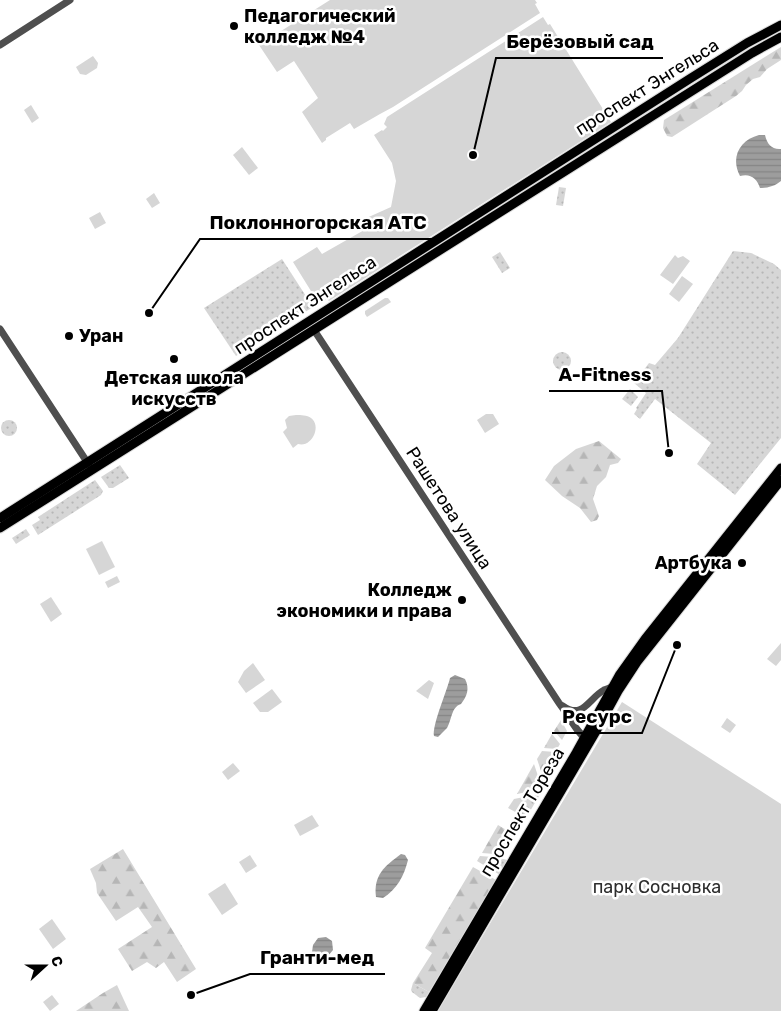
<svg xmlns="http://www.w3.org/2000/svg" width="781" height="1011" font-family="Rubik,sans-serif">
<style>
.grass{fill:url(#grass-dots)}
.forest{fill:url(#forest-firs)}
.park{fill:#d6d6d6}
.water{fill:url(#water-rules)}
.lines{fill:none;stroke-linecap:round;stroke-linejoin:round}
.major-casing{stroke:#dbdbdb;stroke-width:11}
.minor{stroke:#4f4f4f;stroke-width:7}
.major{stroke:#000;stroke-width:9}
.tram{stroke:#000;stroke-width:1}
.poi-dot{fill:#000;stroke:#fff;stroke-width:2}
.labels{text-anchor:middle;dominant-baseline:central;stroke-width:5;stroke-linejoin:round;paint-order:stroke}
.poi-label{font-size:18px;font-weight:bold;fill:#000;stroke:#fff;text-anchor:start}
.street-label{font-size:18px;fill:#000;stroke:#fff}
.park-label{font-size:18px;fill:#2d2d2d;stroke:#fff}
.leader{fill:none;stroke:#000;stroke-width:2}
.callout-dot{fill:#000;stroke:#fff;stroke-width:2}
.callout-label{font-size:19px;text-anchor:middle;font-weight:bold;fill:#000;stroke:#fff;stroke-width:5;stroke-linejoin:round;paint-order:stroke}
</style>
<defs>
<pattern id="grass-dots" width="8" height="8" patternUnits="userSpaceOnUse" patternTransform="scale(1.25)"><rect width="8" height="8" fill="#d6d6d6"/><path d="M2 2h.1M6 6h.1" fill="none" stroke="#b6b6b6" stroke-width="1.8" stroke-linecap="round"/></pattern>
<pattern id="forest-firs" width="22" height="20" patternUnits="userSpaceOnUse" patternTransform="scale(1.25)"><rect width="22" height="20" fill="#d6d6d6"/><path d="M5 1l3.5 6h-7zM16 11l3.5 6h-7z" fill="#b6b6b6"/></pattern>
<pattern id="water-rules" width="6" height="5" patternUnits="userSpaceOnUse" patternTransform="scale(1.25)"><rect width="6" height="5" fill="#9d9d9d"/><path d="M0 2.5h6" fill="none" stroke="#858585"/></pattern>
</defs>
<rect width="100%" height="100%" fill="#fff"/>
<g class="grass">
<polygon points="559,187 566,188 563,206 556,205"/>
<polygon points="733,251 751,253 774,264 781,270 781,438 735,495 697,464 711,443 655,399 640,419 634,414 637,409 636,408 646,393 634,383 649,363 655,365 678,338"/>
<polygon points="500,252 510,268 502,273 492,257"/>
<polygon points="282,259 313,307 236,356 204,308"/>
<circle cx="562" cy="361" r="9"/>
<polygon points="630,389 638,397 631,406 622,399"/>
<circle cx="9" cy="428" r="8"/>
<polygon points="120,465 129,478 113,488 109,488 101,477"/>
<polygon points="95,480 103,491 101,495 38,535 32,525 40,520 38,517"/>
<polygon points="26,529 30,535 16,544 12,538"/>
<polygon points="555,752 563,753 546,784 542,774"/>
<polygon points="537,795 539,796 526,818 519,814 529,796"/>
<polygon points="508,831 509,842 502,855 495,854"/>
<polygon points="493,857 508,860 500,875 487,867"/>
<polygon points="413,983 429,992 426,997 420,998 412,992 411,990"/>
</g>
<g class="forest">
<polygon points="781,47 781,60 767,69 760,77 753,79 746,85 742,91 736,96 672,137 667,136 663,128 664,120"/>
<polygon points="385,298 388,298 391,302 367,317 365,314 365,311"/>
<polygon points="599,441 621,459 618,463 610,465 606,477 597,486 593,499 599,516 597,520 591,522 580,508 562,496 545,480 554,466 576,449"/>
<polygon points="561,720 567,731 562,740 554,731"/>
<polygon points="552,734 560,744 557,749 544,748"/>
<polygon points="542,751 555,752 542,774 537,759"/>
<polygon points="534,764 539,779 532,791 517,794"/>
<polygon points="529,796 519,814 508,808 514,799"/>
<polygon points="498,825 508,831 495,854 482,853"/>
<polygon points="123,849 196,969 177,982 164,962 156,968 147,962 132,971 118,949 152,927 138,907 116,921 97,893 96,883 90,869"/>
<polygon points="480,856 493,857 487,867 477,861"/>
<polygon points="473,867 496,880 429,992 413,983 432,953 425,948"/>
<polygon points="117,985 129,1011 76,1011 103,993"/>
</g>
<g class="park">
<polygon points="330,0 535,0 537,3 535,4 540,13 393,107 380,114 354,129 350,123 326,138 326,140 322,143 302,112 318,98 294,61 277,72 259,45"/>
<polygon points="543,17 548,25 550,24 611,122 329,301 327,299 319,304 293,262 317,247 322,254 366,229 362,220 391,207 396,181 392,163 374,135 382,130 383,131 387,127 384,124 387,117"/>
<polygon points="93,56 98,63 97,68 86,75 80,74 76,67"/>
<polygon points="31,105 39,118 32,123 24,110"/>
<polygon points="242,147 258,168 249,175 233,155"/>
<polygon points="154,193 160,203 152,208 146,199"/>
<polygon points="100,212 106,223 95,229 89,218"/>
<polygon points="675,255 678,258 683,256 690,261 673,284 660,275"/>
<polygon points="682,276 693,284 679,302 669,294"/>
<polygon points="486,414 493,414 499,424 485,433 477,420"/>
<path d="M296,415C301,415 307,415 311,418C322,426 312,448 298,444L293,448L283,432L287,428L285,420L289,416Z"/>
<polygon points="102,541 115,567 99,575 86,549"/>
<polygon points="117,576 120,582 108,588 105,582"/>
<polygon points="51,597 62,614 51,622 40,604"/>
<polygon points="781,643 781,660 776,666 767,659"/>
<polygon points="253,663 265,680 246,693 238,682 244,671"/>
<polygon points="429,680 434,683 428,699 416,691"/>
<polygon points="272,689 282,702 268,712 260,712 253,703"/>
<polygon points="622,702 781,804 781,1011 438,1011"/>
<polygon points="727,718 736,725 730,733 721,727"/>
<polygon points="233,763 240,771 228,780 222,772"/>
<polygon points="312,815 319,826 300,836 294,825"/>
<polygon points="250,855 257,866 246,873 239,862"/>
<polygon points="225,883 238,904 222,915 208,894"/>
<polygon points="52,919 66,939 53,949 39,929"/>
<polygon points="52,995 59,1004 50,1011 43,1002"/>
</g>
<g class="water">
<path d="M759,135H765C767,144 772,150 781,149V181C775,186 768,188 760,188C757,178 750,173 740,176C730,157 740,140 759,135Z"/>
<path d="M455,675L465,679C470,689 467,696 461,704C451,707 452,720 447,728C444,731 441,734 438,737L434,736C432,725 447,691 450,678Z"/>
<path d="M401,854L405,855L408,860C404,876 397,889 383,898L376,897C373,875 385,866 401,854Z"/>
<polygon points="326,937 332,941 333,950 327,957 318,959 312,952 313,945 318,938"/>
</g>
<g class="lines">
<defs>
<g id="major">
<polyline points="0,518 691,78 747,43 781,25"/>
<polyline points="0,528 752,53 781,37"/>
<polyline points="424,1011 576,753 620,674 645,639 781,468"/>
<polyline points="432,1011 595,733 618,691 637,662 781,480"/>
</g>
</defs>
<use href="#major" class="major-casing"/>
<g class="minor">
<polyline points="0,45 70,0"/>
<polyline points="0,329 89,465"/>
<path d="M314,330L559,703C567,713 577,734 588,740"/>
<path d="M563,706C583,720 589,698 604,690C606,689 610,688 612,687L615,689"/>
</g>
<use href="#major" class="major"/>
<polyline class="tram" points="0,526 753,49 781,34"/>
</g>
<g class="poi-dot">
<circle cx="234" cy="26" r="5"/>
<circle cx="69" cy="336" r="5"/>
<circle cx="174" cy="359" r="5"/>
<circle cx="742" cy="563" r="5"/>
<circle cx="462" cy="600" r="5"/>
</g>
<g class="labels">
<g class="poi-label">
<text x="244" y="16">Педагогический<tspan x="244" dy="21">колледж №4</tspan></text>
<text x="79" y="336">Уран</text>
<text x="174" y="378" text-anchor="middle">Детская школа<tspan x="174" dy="21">искусств</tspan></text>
<text x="732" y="563" text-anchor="end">Артбука</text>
<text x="452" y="590" text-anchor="end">Колледж<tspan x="452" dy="21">экономики и права</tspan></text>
</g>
<g class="street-label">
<text transform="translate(647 87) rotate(-32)">проспект Энгельса</text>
<text transform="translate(305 305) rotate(-33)">проспект Энгельса</text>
<text transform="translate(449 508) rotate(57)">Рашетова улица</text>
<text transform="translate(522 812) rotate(-59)">проспект Тореза</text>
</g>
<g class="park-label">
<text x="657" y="887">парк Сосновка</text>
</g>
</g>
<path class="leader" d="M473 155L496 58H663M149 313L200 239H437M669 453L662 391H549M677 645L642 733H552M191 995L250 974H385"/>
<g class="callout-dot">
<circle cx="473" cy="155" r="5"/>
<circle cx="149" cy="313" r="5"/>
<circle cx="669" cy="453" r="5"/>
<circle cx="677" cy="645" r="5"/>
<circle cx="191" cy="995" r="5"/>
</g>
<g class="callout-label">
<text x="580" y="48">Берёзовый сад</text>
<text x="318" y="229">Поклонногорская АТС</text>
<text x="605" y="381">A-Fitness</text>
<text x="597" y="723">Ресурс</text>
<text x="317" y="964">Гранти-мед</text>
</g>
<g transform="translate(45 966) rotate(69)" stroke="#ffffff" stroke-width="4" paint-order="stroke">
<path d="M0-4L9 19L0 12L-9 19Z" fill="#000000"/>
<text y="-8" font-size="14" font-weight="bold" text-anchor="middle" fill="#000000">С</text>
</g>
</svg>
